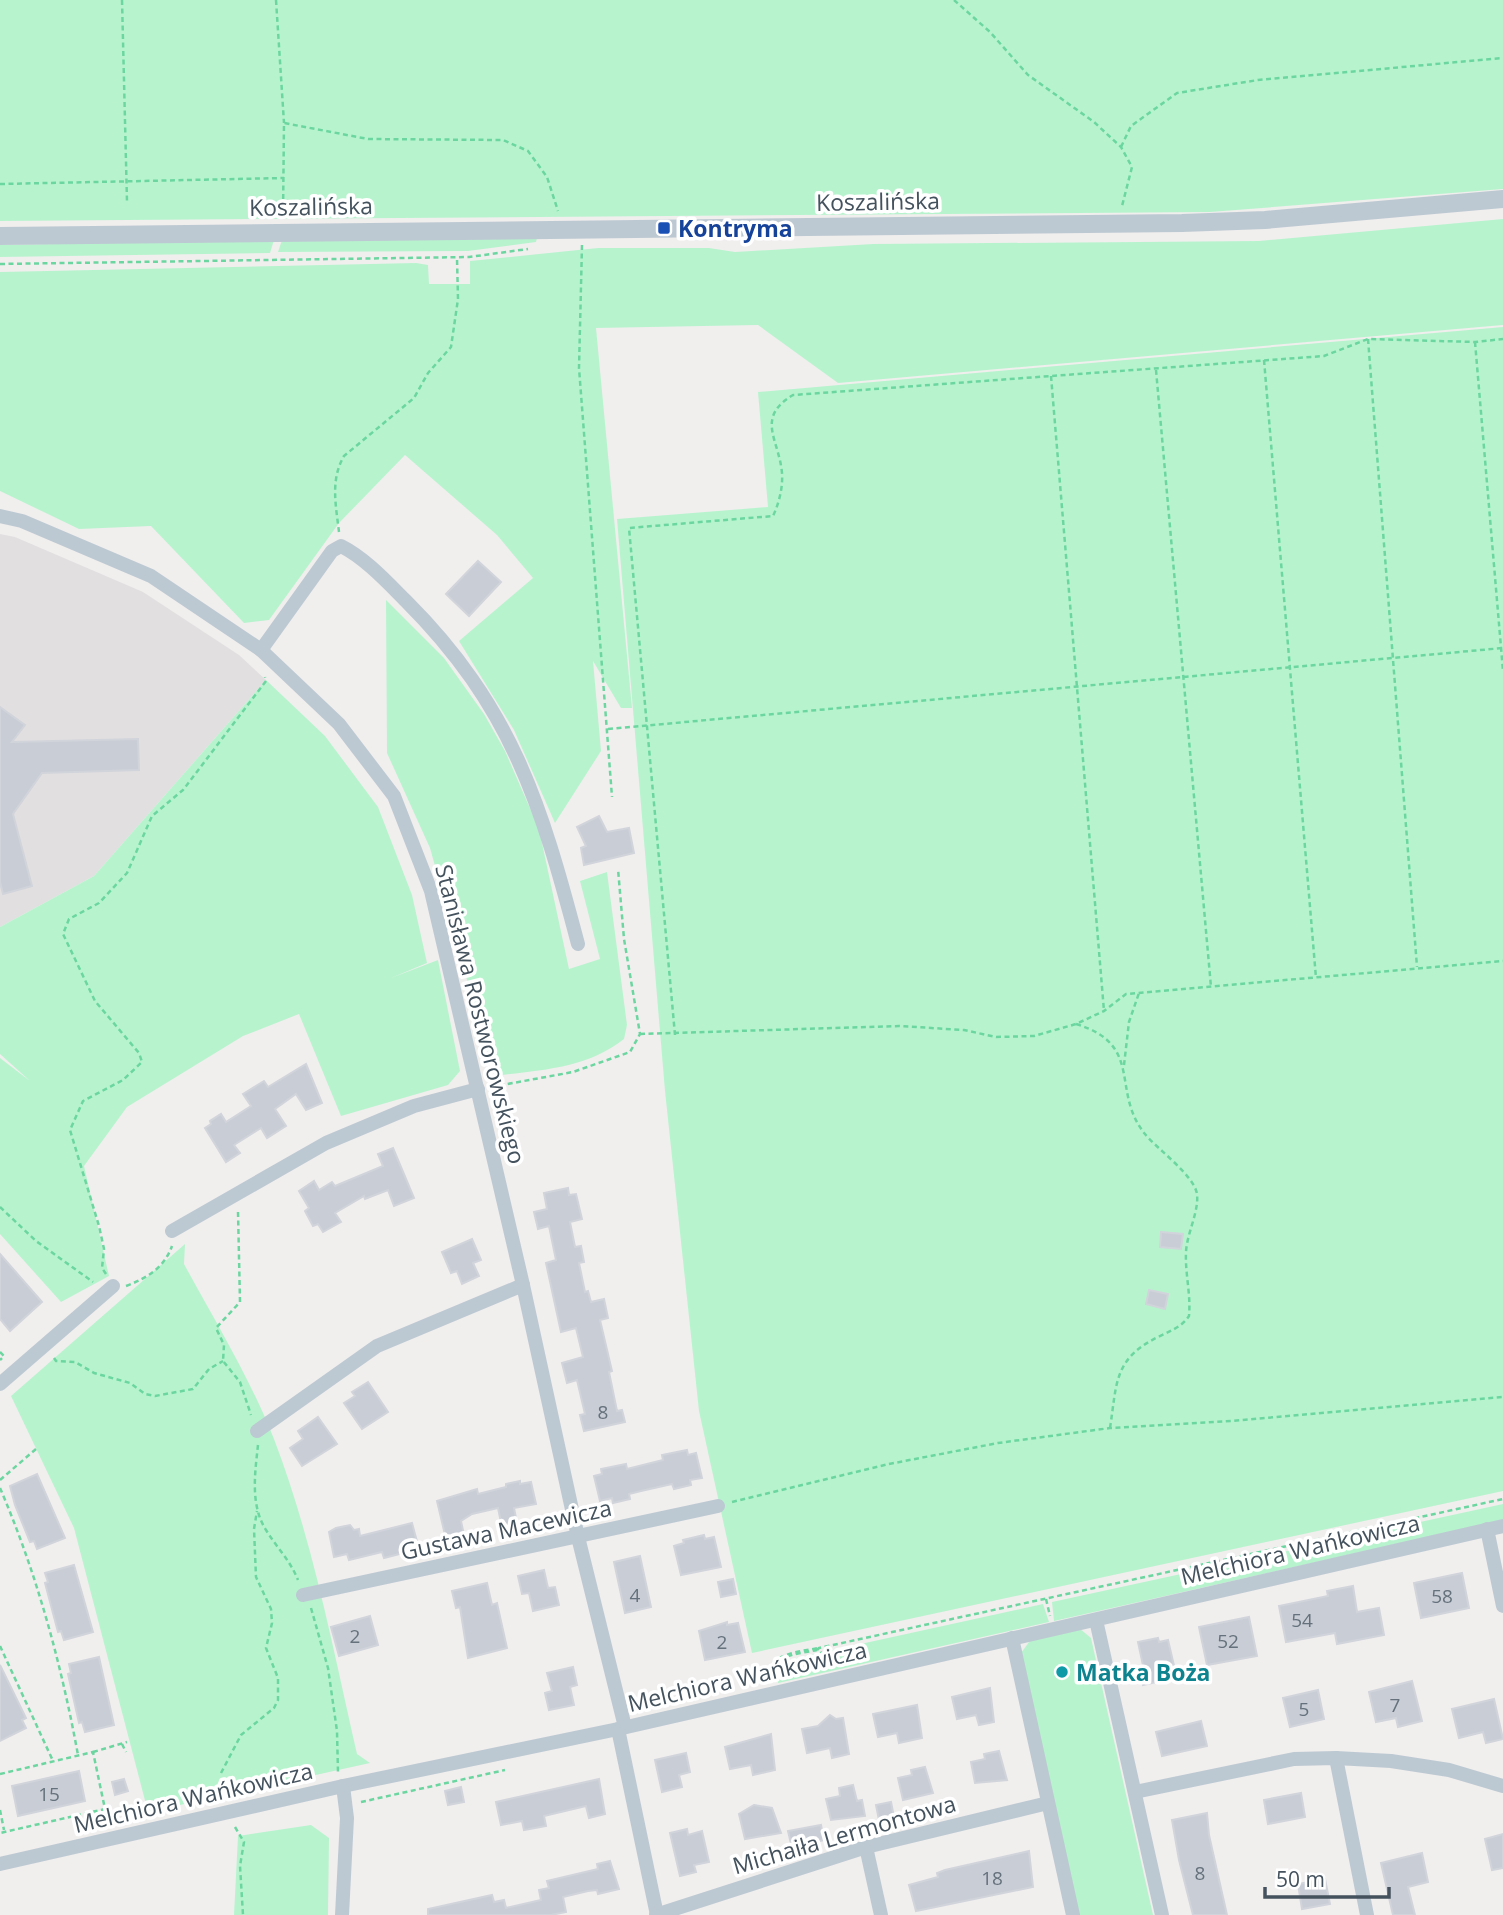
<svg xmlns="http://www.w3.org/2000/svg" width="1503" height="1915" font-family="'Open Sans',sans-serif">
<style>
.education{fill:#e2dfe0}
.green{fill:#b7f4ce}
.building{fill:#c9cdd5;stroke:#d1d4db;stroke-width:2}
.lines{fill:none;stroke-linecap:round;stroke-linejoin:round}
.path{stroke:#6cd6a0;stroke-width:2.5;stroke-dasharray:5 3.5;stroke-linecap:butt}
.minor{stroke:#bdc9d2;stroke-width:14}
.tertiary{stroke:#bdc9d2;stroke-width:18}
.transit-dot{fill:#1a4fb4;stroke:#fff;stroke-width:2.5}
.culture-dot{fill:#0f9aa8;stroke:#fff;stroke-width:2.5}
.labels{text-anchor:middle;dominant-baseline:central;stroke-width:7;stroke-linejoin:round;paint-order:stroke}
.number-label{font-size:19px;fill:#65717c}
.street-label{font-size:23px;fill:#44525e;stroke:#fff}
.transit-label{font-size:23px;font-weight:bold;fill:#164399;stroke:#fff;text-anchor:start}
.culture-label{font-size:23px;font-weight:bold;fill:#0d838f;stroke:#fff;text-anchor:start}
</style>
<rect width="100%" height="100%" fill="#f1eeee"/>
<polygon class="education" points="0,534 15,537 143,592 239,655 266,680 94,876 0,927"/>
<g class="green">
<polygon points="0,0 1503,0 1503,189 1210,212 0,221"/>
<polygon points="1503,219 1503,325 838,383 758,325 596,328 632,708 621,708 593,661 601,751 555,823 514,730 459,641 533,578 497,535 405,455 339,523 269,620 244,623 151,526 79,529 0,491 0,272 416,263 428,265 429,284 470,284 470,261 598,248 709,248 735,252 873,244 1259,241"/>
<polygon points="537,238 536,242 468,251 278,252 282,240"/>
<polygon points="274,240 270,253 0,257 0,245"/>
<polygon points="1503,327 1503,1491 752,1653 699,1411 665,1091 617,519 768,507 758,392"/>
<path d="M386,600L444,658L484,714L505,751L539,829L569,969L600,959L580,881L607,872L627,1025L624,1039C586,1069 540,1070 494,1076L430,848L387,753Z"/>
<polygon points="266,680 325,736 378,807 412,895 427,963 391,978 438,960 460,1071 448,1085 341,1116 299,1014 243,1036 127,1107 84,1166 109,1276 61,1302 0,1234 0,1058 30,1081 0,1054 0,927 94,876"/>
<path d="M185,1244L184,1264C215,1321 250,1378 274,1439C313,1541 333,1649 357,1754L370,1763L148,1812L74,1528L11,1396Z"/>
<polygon points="1503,1504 1503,1520 1054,1621 1052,1602"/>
<polygon points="1043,1604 1049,1622 778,1683 777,1667 783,1661"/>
<polygon points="1079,1628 1091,1638 1153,1915 1078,1915 1021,1653 1032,1638"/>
<polygon points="311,1825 329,1838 328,1915 234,1915 238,1836"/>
</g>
<g class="building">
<polygon points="478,561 501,582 469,616 446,594"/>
<polygon points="0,707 25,725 12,742 138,739 139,770 42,773 13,814 32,886 3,894 0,882"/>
<polygon points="599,816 607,832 629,828 634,853 584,865 581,848 586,846 577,827"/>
<polygon points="306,1064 322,1103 306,1110 296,1094 275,1109 286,1126 267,1138 261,1128 234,1145 240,1153 226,1162 205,1128 211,1124 210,1121 221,1114 226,1122 251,1106 243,1094 264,1081 268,1087"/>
<polygon points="393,1148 414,1198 394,1206 388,1190 365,1199 364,1196 335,1213 341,1222 323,1232 318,1224 313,1226 305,1211 309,1208 299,1191 314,1181 319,1190 332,1182 335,1186 383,1166 378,1154"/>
<polygon points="568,1188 569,1195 576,1194 582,1219 570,1222 575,1247 581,1246 584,1262 579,1263 585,1292 588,1291 591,1302 604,1299 608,1318 600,1320 612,1371 609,1372 617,1411 622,1410 625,1422 584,1431 580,1415 585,1414 577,1380 567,1383 562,1363 583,1357 576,1328 561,1332 546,1263 556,1260 549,1226 538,1229 534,1212 547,1209 544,1193"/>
<polygon points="1161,1232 1183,1234 1181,1249 1160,1247"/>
<polygon points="472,1239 481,1260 473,1263 479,1276 462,1284 457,1271 451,1273 442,1252"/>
<polygon points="0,1254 42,1302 10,1331 0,1319"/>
<polygon points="1149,1290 1168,1294 1165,1309 1146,1304"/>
<polygon points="368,1382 388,1412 362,1429 344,1403 355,1396 352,1392"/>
<polygon points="318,1417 337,1444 302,1466 290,1448 303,1439 298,1431"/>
<polygon points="687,1450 688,1455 696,1453 702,1478 690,1480 691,1485 674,1489 672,1484 641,1491 629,1494 630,1499 613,1503 612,1498 600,1501 594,1476 602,1474 601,1469 626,1464 627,1469 663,1460 662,1455"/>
<polygon points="37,1474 65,1538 37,1549 34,1541 30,1542 15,1505 10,1486"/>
<polygon points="520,1481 520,1484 531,1482 536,1504 514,1508 517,1523 502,1527 498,1508 472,1514 461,1521 464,1535 446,1539 437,1501 477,1489 478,1494 506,1487 506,1484"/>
<polygon points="412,1523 419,1549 384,1558 382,1552 349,1560 347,1554 334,1557 329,1532 336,1528 350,1525 354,1530 359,1529 360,1536"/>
<polygon points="704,1535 705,1539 714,1537 721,1567 681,1575 674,1546 684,1543 683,1540"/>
<polygon points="640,1556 651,1607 625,1613 614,1562"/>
<polygon points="74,1565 93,1632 64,1640 61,1631 58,1632 45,1583 48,1582 45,1573"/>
<polygon points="544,1570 548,1588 555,1587 559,1605 533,1611 529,1593 522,1594 518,1576"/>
<polygon points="1462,1573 1469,1608 1421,1618 1414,1583"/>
<polygon points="733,1579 736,1594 721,1597 718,1582"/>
<polygon points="487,1583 492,1605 497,1603 507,1648 468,1658 460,1607 456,1608 452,1591"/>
<polygon points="1353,1586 1357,1612 1379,1608 1384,1635 1337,1644 1335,1633 1286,1642 1279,1606 1328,1596 1327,1591"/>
<polygon points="370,1616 378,1645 339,1656 331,1627"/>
<polygon points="1249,1617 1257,1656 1207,1665 1199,1627"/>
<polygon points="727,1622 727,1625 738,1623 745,1652 705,1660 699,1631"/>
<polygon points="1158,1638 1159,1642 1168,1640 1175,1670 1163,1672 1165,1680 1143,1685 1140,1671 1144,1670 1138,1642"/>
<polygon points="99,1657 114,1725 85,1732 82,1722 79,1723 68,1674 71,1673 69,1664"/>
<polygon points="0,1665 26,1718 22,1720 26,1728 0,1741"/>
<polygon points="573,1667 577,1685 570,1687 574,1705 549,1710 545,1693 552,1691 547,1673"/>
<polygon points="1412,1681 1422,1721 1398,1727 1396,1718 1376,1722 1369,1692"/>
<polygon points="990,1688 994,1722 979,1725 976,1715 957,1719 952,1697"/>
<polygon points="1318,1690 1324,1719 1290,1727 1283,1698"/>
<polygon points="1494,1699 1503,1739 1486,1743 1483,1732 1459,1738 1452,1709"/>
<polygon points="917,1705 922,1738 899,1743 897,1733 878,1737 873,1714"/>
<polygon points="830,1715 836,1719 843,1718 849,1754 832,1758 830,1748 807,1753 802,1729 818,1726"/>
<polygon points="1201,1721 1207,1746 1162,1756 1156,1732"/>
<polygon points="771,1734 775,1770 753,1775 751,1765 730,1769 725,1747"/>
<polygon points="999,1751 1007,1780 975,1783 971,1762 985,1759 984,1754"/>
<polygon points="686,1753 690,1772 679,1775 682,1787 662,1792 655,1760"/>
<polygon points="925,1767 933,1793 903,1800 898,1778 912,1775 911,1770"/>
<polygon points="79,1771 85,1801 18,1816 12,1786"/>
<polygon points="124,1779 128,1791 115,1795 112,1782"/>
<polygon points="599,1779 605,1814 589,1818 586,1806 544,1816 546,1826 524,1830 522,1821 501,1825 496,1802"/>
<polygon points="853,1785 857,1801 862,1800 865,1816 831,1820 826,1799 840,1796 839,1788"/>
<polygon points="461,1787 464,1802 448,1805 445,1791"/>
<polygon points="1301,1793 1305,1817 1268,1824 1264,1800"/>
<polygon points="891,1802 894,1817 879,1820 876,1805"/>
<polygon points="754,1805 772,1808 781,1833 745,1839 739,1814"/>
<polygon points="1207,1813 1209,1835 1227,1915 1193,1915 1179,1860 1172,1820"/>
<polygon points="821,1825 824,1840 792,1848 788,1831"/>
<polygon points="687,1829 688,1835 702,1831 709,1862 694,1865 696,1872 680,1876 670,1833"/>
<polygon points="1503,1834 1503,1868 1492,1870 1485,1839"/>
<polygon points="1029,1851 1033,1887 916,1911 909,1885 938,1877 937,1873 945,1870"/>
<polygon points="1422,1853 1428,1882 1408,1887 1415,1915 1393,1915 1381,1863"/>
<polygon points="610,1861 619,1889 598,1894 597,1890 588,1891 563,1897 566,1912 551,1915 428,1915 428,1909 492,1895 494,1902 504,1900 506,1908 541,1900 539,1890 549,1888 547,1881 598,1869 597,1864"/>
<polygon points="1325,1879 1330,1904 1302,1909 1298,1884"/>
</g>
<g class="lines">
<g class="path">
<polyline points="122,0 127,202"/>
<polyline points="276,0 284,123"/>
<polyline points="954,0 990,32 1028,75 1094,122 1121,147 1132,167 1122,206"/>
<polyline points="1121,147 1131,126 1177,93 1258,80 1503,58"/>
<polyline points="0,184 284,178"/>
<polyline points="283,216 284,123 368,139 503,140 528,151 547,177 558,211"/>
<polyline points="582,245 579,368 612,797"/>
<polyline points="0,264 469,257 528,249"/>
<polyline points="1368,339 1417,967"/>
<polyline points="1475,342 1503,671"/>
<polyline points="1264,360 1316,978"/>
<polyline points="1156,370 1211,987"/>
<polyline points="1051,376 1104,1011"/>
<path d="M339,532C336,506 330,480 344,456L414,398L428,373L451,347L458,299L457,258"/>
<polyline points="608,729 1503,648"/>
<path d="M1076,1024C1145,1045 1110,1091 1145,1134C1157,1149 1194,1175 1197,1194C1199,1212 1187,1233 1186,1252C1185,1274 1191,1294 1189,1316C1182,1327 1170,1331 1158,1337C1113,1359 1117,1384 1110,1428"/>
<polyline points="640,1034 899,1026 964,1030 996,1037 1034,1036 1076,1024 1104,1011 1126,994 1503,961"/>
<path d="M675,1035L629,528L773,516C779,503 783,488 782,473C779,439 755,418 793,395L1324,356L1368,339L1475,342L1503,339"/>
<polyline points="1124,1065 1129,1022 1139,993"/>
<polyline points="491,1087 573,1072 630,1052 640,1034 624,939 618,869"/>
<polyline points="0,1207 36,1241 93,1282"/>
<polyline points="238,1212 240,1302 216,1328 224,1345 223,1361 240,1382 251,1415"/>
<polyline points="106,1274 102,1268 104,1249 99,1226 70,1130 83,1101 123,1080 142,1062 139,1053 95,1001 63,934 69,919 99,903 127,873 152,816 183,790 266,681 265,677"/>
<path d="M126,1286C147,1278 164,1268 172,1246"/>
<polyline points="0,1352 4,1356 0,1360"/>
<polyline points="54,1358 56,1361 75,1362 94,1373 130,1383 145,1394 155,1396 193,1389 209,1369 223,1361"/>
<path d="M258,1445C255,1473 250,1505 266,1530C277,1548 290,1560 298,1580"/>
<polyline points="0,1480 36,1449"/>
<path d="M0,1488C37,1574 61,1663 78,1755"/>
<polyline points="732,1502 889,1464 998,1443 1110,1428 1231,1421 1503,1397"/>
<polyline points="1046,1599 1050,1616"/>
<polyline points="311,1608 328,1668 337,1731 338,1773"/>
<polyline points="0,1646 53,1761"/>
<polyline points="817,1650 819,1648 1503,1499"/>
<path d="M774,1676C774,1653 800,1654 817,1650L837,1663"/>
<path d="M767,1679C767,1653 799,1652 818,1648"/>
<polyline points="122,1744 126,1752"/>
<polyline points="93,1752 127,1742"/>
<polyline points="221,1773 241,1735 274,1708 278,1700 278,1678 266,1648 272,1623 271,1609 256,1577 254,1529 257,1511"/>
<polyline points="0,1774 93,1752 105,1809 0,1833"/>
<polyline points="361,1802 505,1770"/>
<polyline points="0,1810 4,1830"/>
<polyline points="235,1827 244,1842 240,1866 243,1915"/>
</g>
<g class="minor">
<polyline points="0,516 22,521 151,576 261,650 339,724 394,796 431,891 523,1285 578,1537 625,1727"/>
<path d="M261,650L332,551L341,546C365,558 387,582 406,601C512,707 541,804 578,944"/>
<polyline points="172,1231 326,1143 414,1106 478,1089"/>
<polyline points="0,1384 113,1286"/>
<polyline points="257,1431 377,1346 523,1285"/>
<polyline points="1487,1529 1503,1606"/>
<polyline points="303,1595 718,1506"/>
<polyline points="1096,1620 1162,1915"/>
<polyline points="1012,1638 1073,1915"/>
<polyline points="618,1729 657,1915"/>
<polyline points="1336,1758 1367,1915"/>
<polyline points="1135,1792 1294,1759 1336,1758 1391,1761 1449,1770 1503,1786"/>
<polyline points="866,1847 881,1915"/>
<polyline points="0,1864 343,1786 618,1729 1503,1526"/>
<polyline points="342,1915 347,1818 343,1786"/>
<polyline points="656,1915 866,1847 1048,1803"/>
</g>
<polyline class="tertiary" points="0,236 1182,223 1265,220 1503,199"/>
</g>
<rect class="transit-dot" x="657" y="221" width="14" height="14" rx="3.5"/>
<circle class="culture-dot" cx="1062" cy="1672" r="7"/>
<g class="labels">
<g class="number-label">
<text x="603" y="1412">8</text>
<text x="635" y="1595">4</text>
<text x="1442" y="1596">58</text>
<text x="1302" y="1620">54</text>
<text x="355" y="1636">2</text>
<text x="1228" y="1641">52</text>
<text x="722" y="1642">2</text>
<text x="1395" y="1705">7</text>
<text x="1304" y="1709">5</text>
<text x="49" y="1794">15</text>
<text x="1200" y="1873">8</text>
<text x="992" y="1878">18</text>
</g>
<g class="street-label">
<text transform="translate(878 201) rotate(-1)">Koszalińska</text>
<text transform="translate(311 206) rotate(-1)">Koszalińska</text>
<text transform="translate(481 1014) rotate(76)">Stanisława Rostworowskiego</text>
<text transform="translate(506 1529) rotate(-12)">Gustawa Macewicza</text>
<text transform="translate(1300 1549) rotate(-13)">Melchiora Wańkowicza</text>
<text transform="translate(747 1676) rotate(-13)">Melchiora Wańkowicza</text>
<text transform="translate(193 1797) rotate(-13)">Melchiora Wańkowicza</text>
<text transform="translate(844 1834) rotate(-16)">Michaiła Lermontowa</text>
</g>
<g class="transit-label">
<text x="678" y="228">Kontryma</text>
</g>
<g class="culture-label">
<text x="1076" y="1672">Matka Boża</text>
</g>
</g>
<path d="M1265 1887v10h124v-10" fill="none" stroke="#44525e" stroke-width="3.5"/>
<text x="1276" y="1887" font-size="21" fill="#44525e" stroke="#ffffff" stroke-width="5" paint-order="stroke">50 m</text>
</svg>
